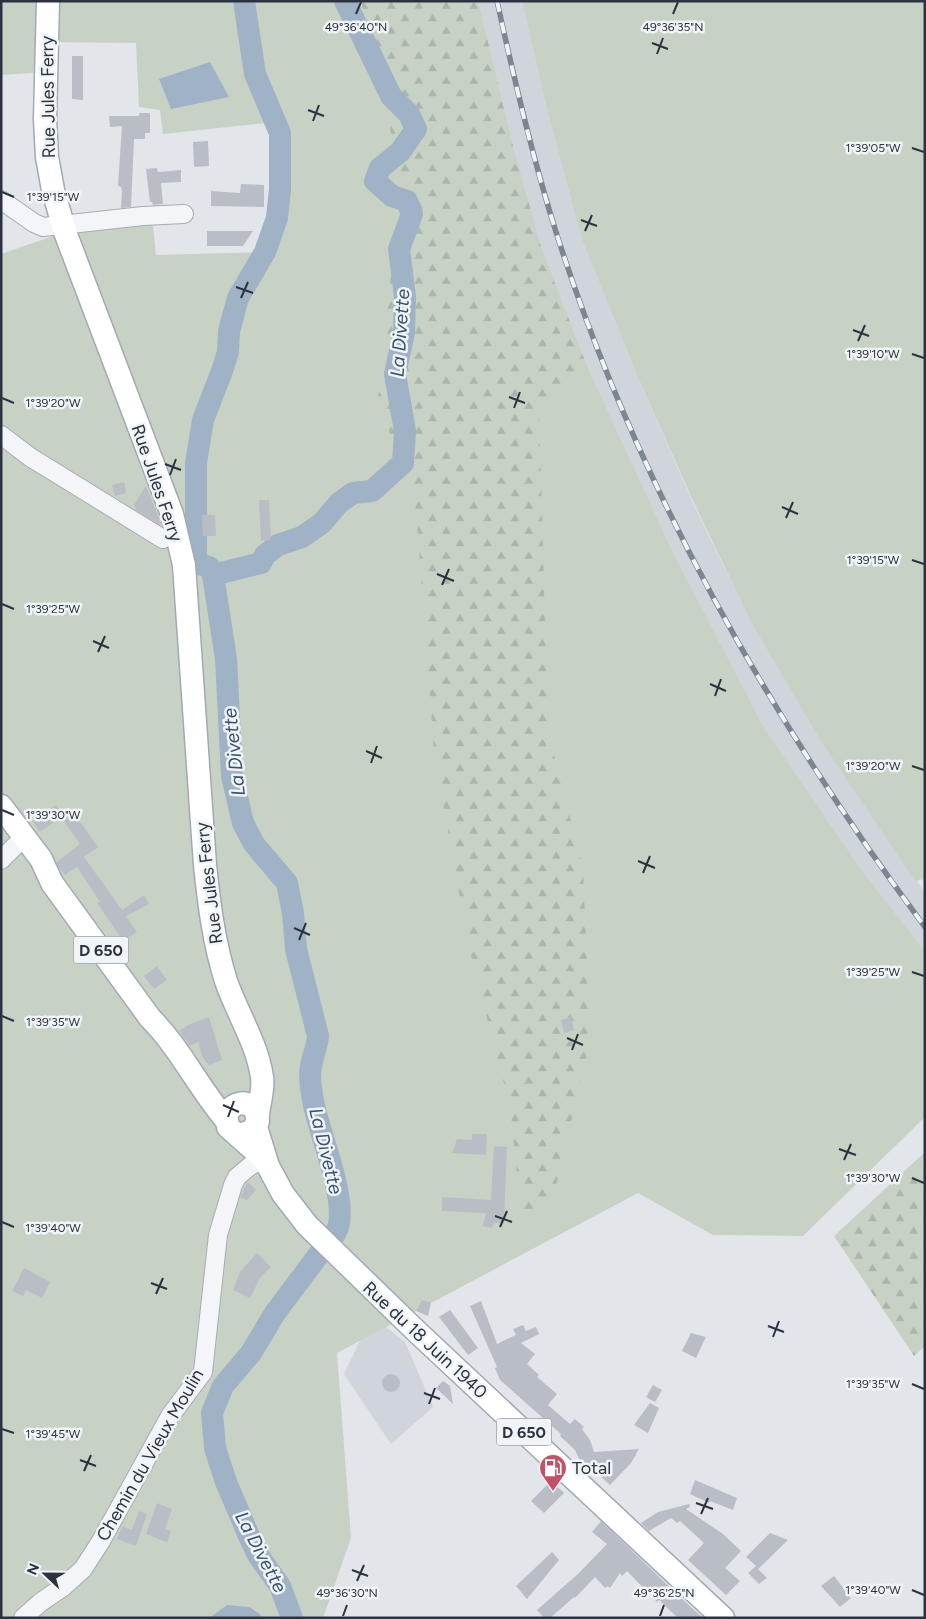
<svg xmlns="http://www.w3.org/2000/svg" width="926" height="1619" font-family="Figtree,sans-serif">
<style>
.built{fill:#d0d4db}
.green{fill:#c7d2c4}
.forest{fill:url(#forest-firs)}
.water{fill:#a0b3c6}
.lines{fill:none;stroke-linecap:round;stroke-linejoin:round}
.river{stroke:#a0b3c6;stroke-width:22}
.building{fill:#b9bec6}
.minor-casing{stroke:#a7acb3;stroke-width:20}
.major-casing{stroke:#a2a9b4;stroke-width:25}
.minor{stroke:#f4f5f8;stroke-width:18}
.major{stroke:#fff;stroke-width:22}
.rail-casing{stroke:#7c8592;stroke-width:5.5}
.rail{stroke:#f1f4f7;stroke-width:4;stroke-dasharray:11;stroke-linecap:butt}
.ticks{fill:none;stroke:#2b3340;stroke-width:2}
.labels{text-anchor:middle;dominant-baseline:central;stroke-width:5;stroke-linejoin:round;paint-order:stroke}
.shield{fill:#f1f4f7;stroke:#666d77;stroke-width:1}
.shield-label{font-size:16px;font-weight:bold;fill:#2b3340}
.street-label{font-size:18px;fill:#2b3340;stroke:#f1f4f7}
.poi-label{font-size:18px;fill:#2b3340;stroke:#f1f4f7;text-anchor:start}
.water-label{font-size:19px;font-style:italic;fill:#385271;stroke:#f1f4f7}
.ticks-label{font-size:12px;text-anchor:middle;fill:#2b3340;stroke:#f1f4f7;stroke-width:5;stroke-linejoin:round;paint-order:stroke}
</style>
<defs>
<pattern id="forest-firs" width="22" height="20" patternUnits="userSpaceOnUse" patternTransform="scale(1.25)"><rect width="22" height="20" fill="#c7d2c4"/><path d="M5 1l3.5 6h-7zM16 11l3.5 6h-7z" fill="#abb5a9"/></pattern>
</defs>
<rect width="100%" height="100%" fill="#e2e5e9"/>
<g class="built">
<polygon points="478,1 522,1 547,110 582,240 636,373 693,503 750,620 925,893 925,951 863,872 763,726 671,548 585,361 541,247 514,150"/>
<polygon points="372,1316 405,1342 433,1407 391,1444 344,1374"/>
</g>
<g class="green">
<path d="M1,1H478L514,150L541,247L585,361L671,548L763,726L863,872L925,951V1117L803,1236L713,1235L638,1193L337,1353L351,1538L323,1618H1V254L65,232L152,217L156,255L265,252C269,241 274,230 277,219C283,195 284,144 276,122L163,134L160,110L139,107L136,43L46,42V72L1,75Z"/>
<polygon points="522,1 925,1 925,879 915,881 821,741 750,620 694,503 636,373 582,240 547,110"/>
</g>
<g class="forest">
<polygon points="361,1 478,1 514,150 541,247 585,361 539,406 548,732 583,867 590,1041 554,1195 523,1231 510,1107 469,948 434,752 416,510 378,399 401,176"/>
<polygon points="925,1152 925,1346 914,1356 834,1236"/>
</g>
<g class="water">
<polygon points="210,62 229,97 171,109 159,79"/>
<polygon points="227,1605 249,1607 260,1614 261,1618 209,1618"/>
</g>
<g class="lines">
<g class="river">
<path d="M244,1L255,74L280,133V189L277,218L265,252L238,298L229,331L228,352L222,371L203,420L196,463V559L202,565L209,567L213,575L226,659L232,776L243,823L254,844L287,883L293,913L296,949L318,1036C317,1047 313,1055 311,1066C309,1075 311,1090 313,1100C317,1130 355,1213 333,1237"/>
<polyline points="213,575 261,563 265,555 278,545 302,537 322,523 339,503 353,493 372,491 403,463 405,431 395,374 404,333 405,297 399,249 412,214 407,201 392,196 375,181 380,168 400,152 416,129 409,114 391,96 345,1"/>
<polyline points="292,1618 280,1586 258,1555 249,1536 226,1482 215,1448 212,1413 223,1386 251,1353 275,1313 320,1253"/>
</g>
</g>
<g class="building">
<polygon points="72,56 83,56 83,100 72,99"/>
<polygon points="139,113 150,113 150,133 145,133 145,139 134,139 131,207 121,208 122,191 121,187 118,186 122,126 110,127 109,116 139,116"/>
<polygon points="208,141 209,166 194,167 193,142"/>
<polygon points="157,168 158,172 181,170 181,182 161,183 163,204 153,205 152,202 150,202 146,169"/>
<polygon points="241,184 264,185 264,207 211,206 211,191 240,193"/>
<polygon points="207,231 253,231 243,246 207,246"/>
<polygon points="124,482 126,493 115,496 112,485"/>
<polygon points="146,486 159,518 160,525 137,511 134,505"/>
<polygon points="259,500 269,500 271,540 261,541"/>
<polygon points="202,515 215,515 216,536 203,536"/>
<polygon points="56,805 62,814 70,808 98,847 84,857 122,910 144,895 149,904 126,916 137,932 123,941 97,903 100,902 77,867 65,875 58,866 57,862 80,844 61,817 40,832 33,821"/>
<polygon points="157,966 167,980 154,989 144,976"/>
<polygon points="209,1017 222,1060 209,1065 203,1058 198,1042 190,1046 179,1031 190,1024"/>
<polygon points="571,1017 574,1030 564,1033 561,1020"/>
<polygon points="472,1134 487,1134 486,1155 452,1153 457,1139 472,1140"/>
<polygon points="494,1146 507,1147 504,1223 494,1223 492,1228 483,1226 486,1213 442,1211 442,1197 491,1200"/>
<polygon points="248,1182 256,1190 247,1200 240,1197"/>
<polygon points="257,1253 271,1267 260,1278 250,1298 233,1290 240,1272"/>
<polygon points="24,1268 50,1282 42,1298 26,1290 23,1296 12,1291"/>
<polygon points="422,1300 431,1303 428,1316 416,1311"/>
<polygon points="481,1301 497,1344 516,1335 513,1329 523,1325 526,1331 536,1327 539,1334 521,1343 535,1354 527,1364 539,1375 537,1377 557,1394 548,1405 570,1424 575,1419 584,1427 582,1429 590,1440 594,1452 639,1449 631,1463 610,1485 593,1469 588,1474 585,1471 575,1450 560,1436 561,1434 500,1380 495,1368 497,1367 470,1306"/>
<polygon points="450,1310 478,1348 468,1355 439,1317"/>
<polygon points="691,1333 706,1337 696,1358 682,1351"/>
<circle cx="391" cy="1383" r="9"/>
<polygon points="443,1381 450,1386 453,1404 436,1388"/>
<polygon points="653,1385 662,1390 655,1402 646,1397"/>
<polygon points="650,1403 659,1408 648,1433 634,1425"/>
<polygon points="695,1480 737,1498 733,1510 710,1501 709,1503 690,1494"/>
<polygon points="551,1481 564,1493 544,1513 531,1501"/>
<polygon points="157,1503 172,1509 165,1529 171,1531 167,1542 146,1534"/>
<polygon points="689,1504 690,1507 686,1509 723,1534 741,1551 725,1568 740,1581 726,1595 688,1560 704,1543 680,1521 677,1523 671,1518 649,1531 641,1523 658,1512"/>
<polygon points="139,1511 147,1514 136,1546 117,1539 122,1526 132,1530"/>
<polygon points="601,1521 680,1597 703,1618 678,1618 659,1600 657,1602 627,1571 622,1576 620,1573 610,1588 608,1586 605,1588 595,1577 575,1598 574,1597 550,1618 544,1618 537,1610 579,1573 607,1544 592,1532"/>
<polygon points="770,1533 788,1540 758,1569 767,1578 759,1584 748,1573 756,1566 746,1557"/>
<polygon points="552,1552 559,1560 527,1599 516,1586"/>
<polygon points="834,1576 851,1598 840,1607 821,1586"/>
</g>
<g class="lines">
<defs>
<g id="minor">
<polyline points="1,200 34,223 43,227 143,216 184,214"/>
<polyline points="1,435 30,457 163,539"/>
<polyline points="1,860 24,837"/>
<polyline points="23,1618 41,1602 63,1587 83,1569 101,1541 170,1416 203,1372 218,1235 233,1185 237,1177 250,1166 264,1159"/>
</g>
<g id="major">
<path d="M48,1L45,119L47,157L53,190L65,232L172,514L184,565L205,865C209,904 214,943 226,981C237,1013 257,1043 262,1077C264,1089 259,1103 258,1115"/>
<path d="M1,806L41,859L52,883L150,1018C180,1048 198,1087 226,1120"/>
<polyline points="256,1127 268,1166 283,1194 307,1225 415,1330 723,1618"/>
<path d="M239,1135L252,1131L258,1121L255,1109C245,1100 235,1102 226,1113L228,1127L264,1159"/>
</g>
</defs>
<use href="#minor" class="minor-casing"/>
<use href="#major" class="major-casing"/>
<use href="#minor" class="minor"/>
<use href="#major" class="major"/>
<defs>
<path id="rail" d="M497,1C514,79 532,156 556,232C636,483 768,716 925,927"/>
</defs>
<use href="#rail" class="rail-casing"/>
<use href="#rail" class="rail"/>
</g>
<path class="ticks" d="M356,14L361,2M673,14L678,2M652,43L668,49M657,54L663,38M308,110L324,116M313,121L319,105M912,148L924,152M2,192L14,197M581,220L597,226M585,231L592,215M236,287L253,293M241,298L248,282M853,330L869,336M858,341L865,325M912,354L924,358M509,397L525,403M2,398L14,403M514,408L520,392M165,464L181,470M170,475L176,459M782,507L798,514M786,518L793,502M912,560L924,564M437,574L454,581M442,585L449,569M2,604L14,609M93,641L109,648M98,652L105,636M710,684L726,691M715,696L721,679M366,751L382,758M371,763L377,746M912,766L924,770M2,810L14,815M638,861L655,868M643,873L650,856M294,928L310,935M299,940L306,923M912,972L924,976M2,1016L14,1021M567,1038L583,1045M572,1050L578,1034M223,1105L239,1112M228,1117L234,1101M839,1149L856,1155M844,1160L851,1144M912,1178L924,1183M495,1216L512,1222M2,1222L14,1227M500,1227L507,1211M151,1283L167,1289M156,1294L163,1278M768,1326L784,1332M773,1337L779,1321M912,1384L924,1389M424,1393L440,1399M429,1404L435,1388M2,1429L14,1433M80,1460L96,1466M84,1471L91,1455M696,1503L713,1509M701,1514L708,1498M352,1570L368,1576M357,1581L364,1565M912,1590L924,1595M343,1616L347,1605M660,1616L664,1605"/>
<defs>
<symbol id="fuel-pin" viewBox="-11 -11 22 30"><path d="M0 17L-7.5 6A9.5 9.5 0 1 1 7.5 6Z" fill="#c45163" stroke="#f1f4f7"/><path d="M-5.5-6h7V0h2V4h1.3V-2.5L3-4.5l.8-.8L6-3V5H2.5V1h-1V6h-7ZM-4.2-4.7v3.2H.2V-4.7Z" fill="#fff"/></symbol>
</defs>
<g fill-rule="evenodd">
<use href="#fuel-pin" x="537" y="1452" width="32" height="43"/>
</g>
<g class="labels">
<g class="shield">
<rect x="73.5" y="936.5" width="55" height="27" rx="4"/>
<rect x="496.5" y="1418.5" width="55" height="27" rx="4"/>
</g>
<g class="shield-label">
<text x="101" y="950">D 650</text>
<text x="524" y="1432">D 650</text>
</g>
<g class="street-label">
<text transform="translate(48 97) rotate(-91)">Rue Jules Ferry</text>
<text transform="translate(157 483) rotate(71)">Rue Jules Ferry</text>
<text transform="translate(209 883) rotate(-97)">Rue Jules Ferry</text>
<text transform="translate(425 1340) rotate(43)">Rue du 18 Juin 1940</text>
<text transform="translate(150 1455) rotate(-60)">Chemin du Vieux Moulin</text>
</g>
<g class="poi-label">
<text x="572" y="1468">Total</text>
</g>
<g class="water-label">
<text transform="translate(400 333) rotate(-86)">La Divette</text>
<text transform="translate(234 752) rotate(-96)">La Divette</text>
<text transform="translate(326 1151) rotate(76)">La Divette</text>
<text transform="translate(261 1552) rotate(62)">La Divette</text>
</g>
</g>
<g class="ticks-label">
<text x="356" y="31">49°36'40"N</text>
<text x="673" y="31">49°36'35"N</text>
<text x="873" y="152">1°39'05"W</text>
<text x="53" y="201">1°39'15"W</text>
<text x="873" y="358">1°39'10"W</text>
<text x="53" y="407">1°39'20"W</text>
<text x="873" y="564">1°39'15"W</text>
<text x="53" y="613">1°39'25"W</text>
<text x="873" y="770">1°39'20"W</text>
<text x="53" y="819">1°39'30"W</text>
<text x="873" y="976">1°39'25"W</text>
<text x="53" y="1026">1°39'35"W</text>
<text x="873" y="1182">1°39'30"W</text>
<text x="53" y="1232">1°39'40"W</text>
<text x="873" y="1388">1°39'35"W</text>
<text x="53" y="1438">1°39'45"W</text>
<text x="873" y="1594">1°39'40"W</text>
<text x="347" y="1597">49°36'30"N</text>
<text x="664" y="1597">49°36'25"N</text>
</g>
<rect width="926" height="1619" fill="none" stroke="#2b3340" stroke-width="5"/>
<g transform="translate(45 1574) rotate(292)" stroke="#f1f4f7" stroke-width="4" paint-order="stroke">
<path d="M0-4L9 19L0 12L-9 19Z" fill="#2b3340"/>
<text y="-8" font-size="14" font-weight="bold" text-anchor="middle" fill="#2b3340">N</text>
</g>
</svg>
